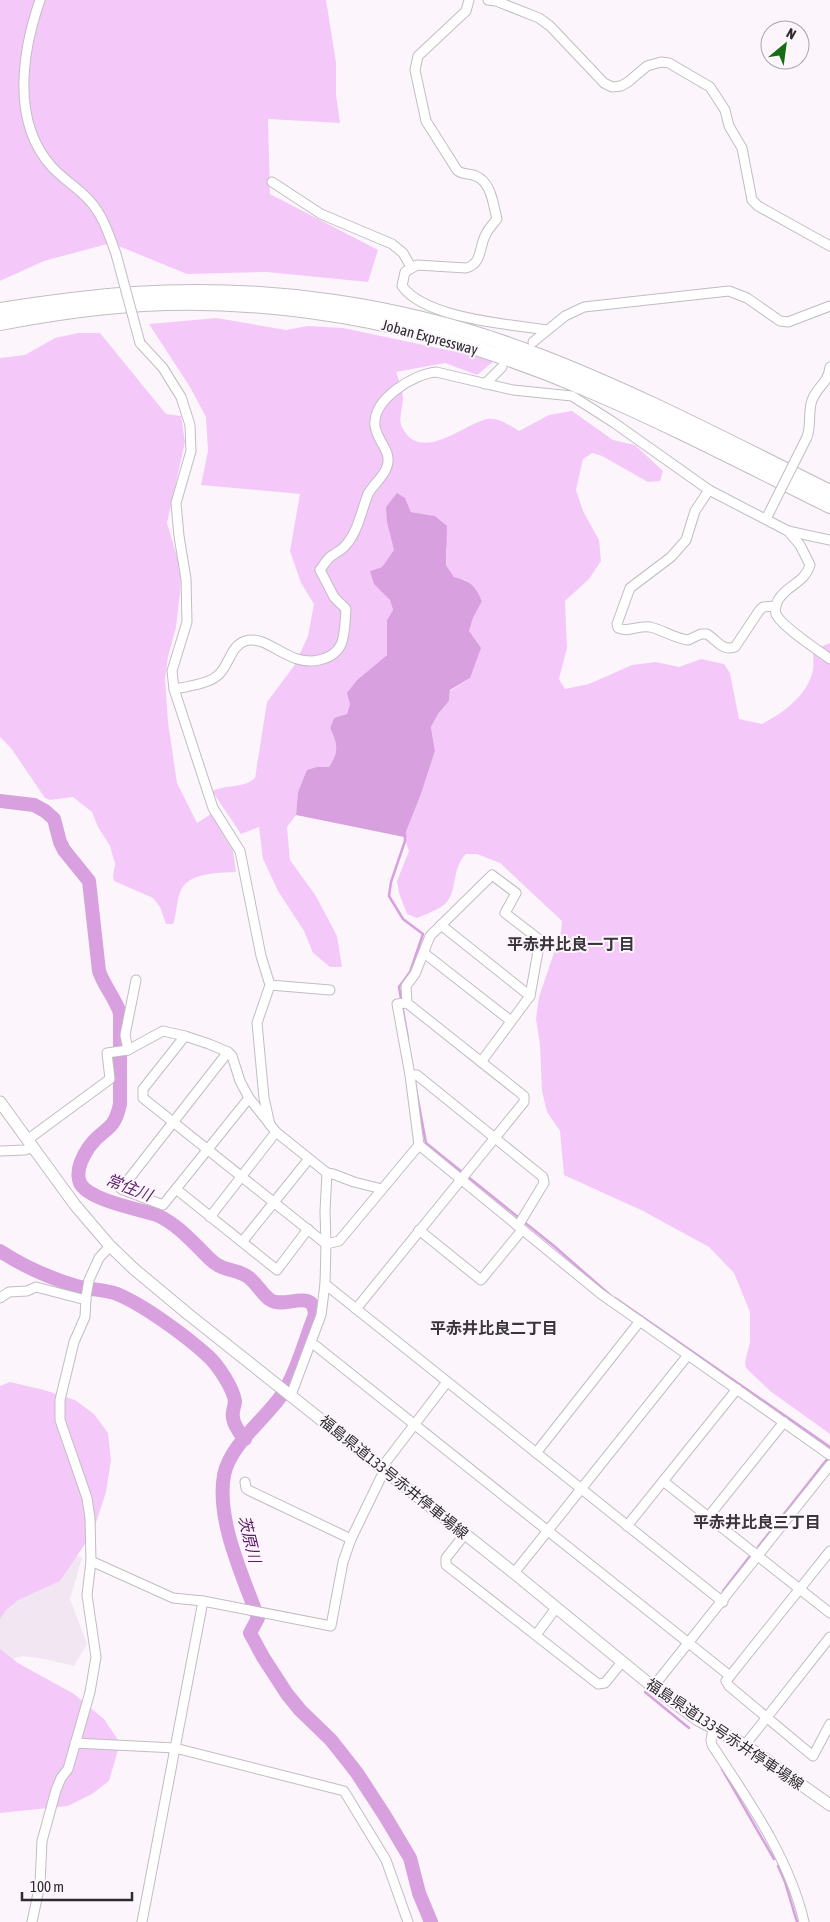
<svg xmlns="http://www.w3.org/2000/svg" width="830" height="1922" font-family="'Asap Condensed','Noto Sans JP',sans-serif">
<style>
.built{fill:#f2e6f3}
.green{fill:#f4c9f9}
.water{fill:#d9a0e0}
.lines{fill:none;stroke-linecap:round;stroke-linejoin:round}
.stream{stroke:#d9a0e0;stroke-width:2.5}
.river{stroke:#d9a0e0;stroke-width:14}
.minor-casing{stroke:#c2bcc3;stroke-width:11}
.major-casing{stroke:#c2bcc3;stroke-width:13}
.highway-casing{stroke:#c2bcc3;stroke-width:16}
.minor{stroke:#fff;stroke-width:9}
.major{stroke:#fff;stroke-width:11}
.highway{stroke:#fff;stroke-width:14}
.minor-bridge-casing{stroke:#c2bcc3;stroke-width:11;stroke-linecap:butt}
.minor-bridge{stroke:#fff;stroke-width:9}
.labels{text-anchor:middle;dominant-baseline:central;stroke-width:4;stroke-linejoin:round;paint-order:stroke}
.street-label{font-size:15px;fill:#2d2b2d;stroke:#fcf6fc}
.neighbourhood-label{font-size:16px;font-weight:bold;fill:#3a353a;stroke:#fcf6fc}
.water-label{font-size:16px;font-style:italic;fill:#5d1a66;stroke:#fcf6fc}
</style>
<rect width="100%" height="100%" fill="#fcf6fc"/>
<polygon class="built" points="63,1548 82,1558 70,1599 87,1644 74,1666 45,1659 22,1656 0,1663 0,1549"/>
<g class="green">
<polygon points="0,0 326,0 336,62 336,95 340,123 268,119 270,194 378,250 368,282 266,272 187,274 111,243 44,261 0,281"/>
<path d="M217,318L286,330L308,326L343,328L495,360L477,375L445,363L396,372C399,380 403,390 403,399C403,409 397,419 403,429C422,463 464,424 487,419C499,417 509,425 519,431L549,415L572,411L613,440L635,445L663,471L660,481L648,482L602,456L592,453L583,459L576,490L583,511L599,540L601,561L589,579L565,601L567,648L559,679L565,689L589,684L632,665L656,662L679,667L701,659L724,664L730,673L739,719L762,724C783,713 808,695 813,670C814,664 813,656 813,650L830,643V1434L770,1391L746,1368L745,1362L750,1342V1312L734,1273L709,1247L643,1211L564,1175L560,1131L547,1112L542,1091L540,1045L536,1019L539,997L561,932L562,921L500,863L477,854H466C451,869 458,892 445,904C438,910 426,914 417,918L407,914L399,893L397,881L409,851L404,837L421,794L435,751L431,727L438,714L449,701L450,691L470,678L469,631L473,618L482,600L466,580L454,577L446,565L447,549L435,516L411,512L405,498L393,539L394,550L382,567L370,571L390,600L393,610L387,620V655L357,680L347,715L334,718L330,728C338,745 339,751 329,767H317L298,792L296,815L287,827L290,860L316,896L337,936L342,967H330L313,953L304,931L278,891L263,859L259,827L241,834L212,791C228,784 242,789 255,778L267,702L294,666L308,636L314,604L301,583L290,551L300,494L201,485L208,451L206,417L190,387L149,324Z"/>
<path d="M78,333H100L166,414L181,416L185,442L167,523L181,570L180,593L176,627L168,657L165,679L168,722L177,783L197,823L211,814L233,851L236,872C219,873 186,872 180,893C176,903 177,913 173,924H166L160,907L153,898L114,881L113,876L115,864L110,846L98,827L92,812L73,797L50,800L45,798L11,748L0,737V358L25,355L55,338Z"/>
<polygon points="10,1382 44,1390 75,1400 94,1414 108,1433 111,1460 106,1492 93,1532 60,1581 18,1600 6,1610 0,1619 0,1386"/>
<polygon points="0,1649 18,1663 74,1694 104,1719 120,1743 109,1781 92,1794 68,1806 0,1813"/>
</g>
<path class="water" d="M397,493L405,498L411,512L435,516L447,526L446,565L454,577C470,581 475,585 482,601L473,618L469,631L481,648L470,678L450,690L449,701L438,714L431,727L435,751L421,794L404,837L296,815L298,792L307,770L317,767H329C339,751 338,745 330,728L334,718L347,714L350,704L347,693L357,680L387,655V620L393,610L390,600L374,584L370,571L382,567L394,550L387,522L386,507Z"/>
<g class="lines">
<g class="stream">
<polyline points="405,834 405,841 391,882 389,896 403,919 423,934 410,972 399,987 408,1039"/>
<polyline points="415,1084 426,1143 554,1246 610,1295"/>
<polyline points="615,1298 830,1447"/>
<polyline points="758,1547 828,1458"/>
<polyline points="723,1591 750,1556"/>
<polyline points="645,1692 689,1728"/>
<polyline points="722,1769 774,1859"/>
<polyline points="778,1866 785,1882 797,1922"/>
</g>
<g class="river">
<path d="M0,801L34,805L45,811L54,819L60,842L64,850L89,881L99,971C104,986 115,998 120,1013V1104C114,1133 103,1127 89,1147C83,1156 75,1171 80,1183C88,1200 139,1209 157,1215C174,1223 186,1235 199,1248C204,1253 210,1260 216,1264C225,1270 235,1270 245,1275C255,1280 260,1292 269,1299C283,1311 314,1286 315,1315C305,1339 296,1375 281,1396C264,1420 230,1445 224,1475C216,1520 243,1576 258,1618L250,1633L263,1657L287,1694L300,1710L331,1740L357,1773L385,1816L410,1858L419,1893L431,1922"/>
<path d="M0,1251C23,1266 50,1278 76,1286C90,1290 104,1289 117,1294C144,1305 186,1336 208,1356C218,1365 233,1388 235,1401C235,1405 233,1409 233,1412C231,1421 239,1433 245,1439"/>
</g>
<defs>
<g id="minor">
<path d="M40,0C22,52 11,122 52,167C63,179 78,188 89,200C103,215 109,235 116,254"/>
<path d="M469,0L466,11L418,56L415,70L426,121L457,170C462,175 469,173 476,176C492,183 493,205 497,219C492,225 488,229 485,236C479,248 482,264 466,268L417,265L405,272L402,286C426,319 509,324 547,330"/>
<polyline points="488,0 496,1 539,18 550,26 604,83 612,87 621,86 628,82 647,66 661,62 669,63 710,87 725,110 729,126 742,148 752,200 758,206 830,246"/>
<polyline points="272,182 321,214 392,244 403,253 411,267"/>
<polyline points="533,342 565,316 584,307 729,291 747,298 780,321 788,322 830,306"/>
<polyline points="140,343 163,368 181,397 190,425 191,451 176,503 179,536 186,579 187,622 172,671 174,689 213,808 240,851 261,956 270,985 257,1023 264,1098 270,1125"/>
<polyline points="485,384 502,367"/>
<path d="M807,437C812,425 807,409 813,398C819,385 828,383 830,367"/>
<path d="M709,490L695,511L686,540L671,557L630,588L617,624L618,628C629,633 638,625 650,627C663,630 674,638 688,640L701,634H707C718,641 722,651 735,647L759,611L763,607L776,606"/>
<polyline points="788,531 830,540"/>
<path d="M174,689C185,687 208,684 217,676C229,667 230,646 245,641C269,634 287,667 319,660C347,654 344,633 346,609L334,597L320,570C323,566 326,561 329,558C334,553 341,551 345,546C358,532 361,512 368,494C373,485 382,478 386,469C394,452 377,442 375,426C372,399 414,374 436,372L513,390L572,396L613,422L709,490L788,531L800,545L810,565C806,578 797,582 787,590C780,596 773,604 776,614C781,626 818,650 830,659"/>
<polyline points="441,925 530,996 481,1062"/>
<polyline points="424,953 511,1021"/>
<polyline points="270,985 330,990"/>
<polyline points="407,1003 397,1004 410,1075 419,1145"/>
<polyline points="128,1050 125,1035 136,980"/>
<polyline points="228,1052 121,1189 163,1205 249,1098"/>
<polyline points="410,1075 417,1075 543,1177 544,1183 518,1226"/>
<polyline points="27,1140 110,1079 107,1053 128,1050 163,1031 185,1036"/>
<polyline points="0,1151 25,1150 33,1148"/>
<polyline points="176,1189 277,1270 308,1229"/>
<polyline points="210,1217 276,1132"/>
<polyline points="419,1230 481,1280 522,1230"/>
<polyline points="242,1242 308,1160"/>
<polyline points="326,1244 143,1098 143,1089 185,1036 209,1044 228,1052 232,1056 240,1081 249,1098 276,1132 327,1173"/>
<polyline points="326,1244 325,1211 327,1173 333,1174 354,1182 382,1189"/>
<polyline points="325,1284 723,1602"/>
<polyline points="0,1298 9,1292 27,1291 36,1287 86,1300"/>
<polyline points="356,1309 524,1102 524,1096 407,1003 406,986 415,974 430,936 492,875 516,893 505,913 540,940 530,996"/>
<polyline points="311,1342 730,1676"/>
<polyline points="291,1395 321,1315 325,1284 326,1244 339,1241 419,1145 601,1294 688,1355"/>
<polyline points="536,1453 640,1321"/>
<polyline points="382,1467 447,1382"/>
<polyline points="663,1481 830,1613"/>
<polyline points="245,1482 246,1488 248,1490 351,1539"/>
<polyline points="709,1516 784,1422"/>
<polyline points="627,1526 737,1389"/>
<polyline points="465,1534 446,1558 446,1565 598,1684 605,1683 622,1662"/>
<polyline points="830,1551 726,1681 729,1686 813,1756 830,1724"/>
<polyline points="91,1561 173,1598 203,1601 331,1626 343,1562 351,1539 385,1469"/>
<polyline points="514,1573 688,1355 830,1455"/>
<polyline points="536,1635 556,1608"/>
<polyline points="653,1687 830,1465"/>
<path d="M713,1728L711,1740L712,1745C748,1800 789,1857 804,1922"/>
<polyline points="75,1743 175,1748 344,1791 386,1860 408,1922"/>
<polyline points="745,1745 830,1637"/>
<polyline points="32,1922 40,1884 42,1841 56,1790 61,1778 68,1769 90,1692 96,1657 87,1595 91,1561 90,1518 87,1498 60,1420 60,1400 74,1342 85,1317 86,1297 89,1280 99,1258 110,1246"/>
<polyline points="142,1922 203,1601"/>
</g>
<polyline id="major" points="0,1102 75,1205 110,1246 134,1269 188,1314 514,1573 653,1687 698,1720 745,1745 830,1805"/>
<g id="highway">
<path d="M0,310C45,303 89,297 134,294C267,285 404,305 529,352C633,391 731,443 830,492"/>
<path d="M0,323C47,314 95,307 143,304C294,296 447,329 586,389C669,424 749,466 830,506"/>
</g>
</defs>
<use href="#minor" class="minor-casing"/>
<use href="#major" class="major-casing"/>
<use href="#highway" class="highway-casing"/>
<use href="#minor" class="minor"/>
<use href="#major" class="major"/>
<use href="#highway" class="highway"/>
<defs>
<g id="minor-bridge">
<polyline points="116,254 140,343"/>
<polyline points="768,515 807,437"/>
</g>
</defs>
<use href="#minor-bridge" class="minor-bridge-casing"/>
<use href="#minor-bridge" class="minor-bridge"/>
</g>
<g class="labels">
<g class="street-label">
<text transform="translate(430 337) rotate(15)">Joban Expressway</text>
<text transform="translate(394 1477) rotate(39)">福島県道133号赤井停車場線</text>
<text transform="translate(725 1734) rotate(34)">福島県道133号赤井停車場線</text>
</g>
<g class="neighbourhood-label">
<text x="571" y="944">平赤井比良一丁目</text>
<text x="494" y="1328">平赤井比良二丁目</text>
<text x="757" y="1522">平赤井比良三丁目</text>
</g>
<g class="water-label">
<text transform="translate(129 1187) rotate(21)">常住川</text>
<text transform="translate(250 1539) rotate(76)">茨原川</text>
</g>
</g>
<g transform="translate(785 45) rotate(29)"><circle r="24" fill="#fcf6fc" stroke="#a9a5a9"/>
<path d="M0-4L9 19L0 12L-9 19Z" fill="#166b13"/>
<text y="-8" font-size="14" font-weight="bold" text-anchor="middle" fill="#2d2b2d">N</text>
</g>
<path d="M22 1892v8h110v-8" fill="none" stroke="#2d2b2d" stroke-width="2.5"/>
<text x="30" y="1892" font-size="15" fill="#2d2b2d" stroke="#fcf6fc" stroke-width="4" paint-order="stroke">100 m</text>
</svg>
